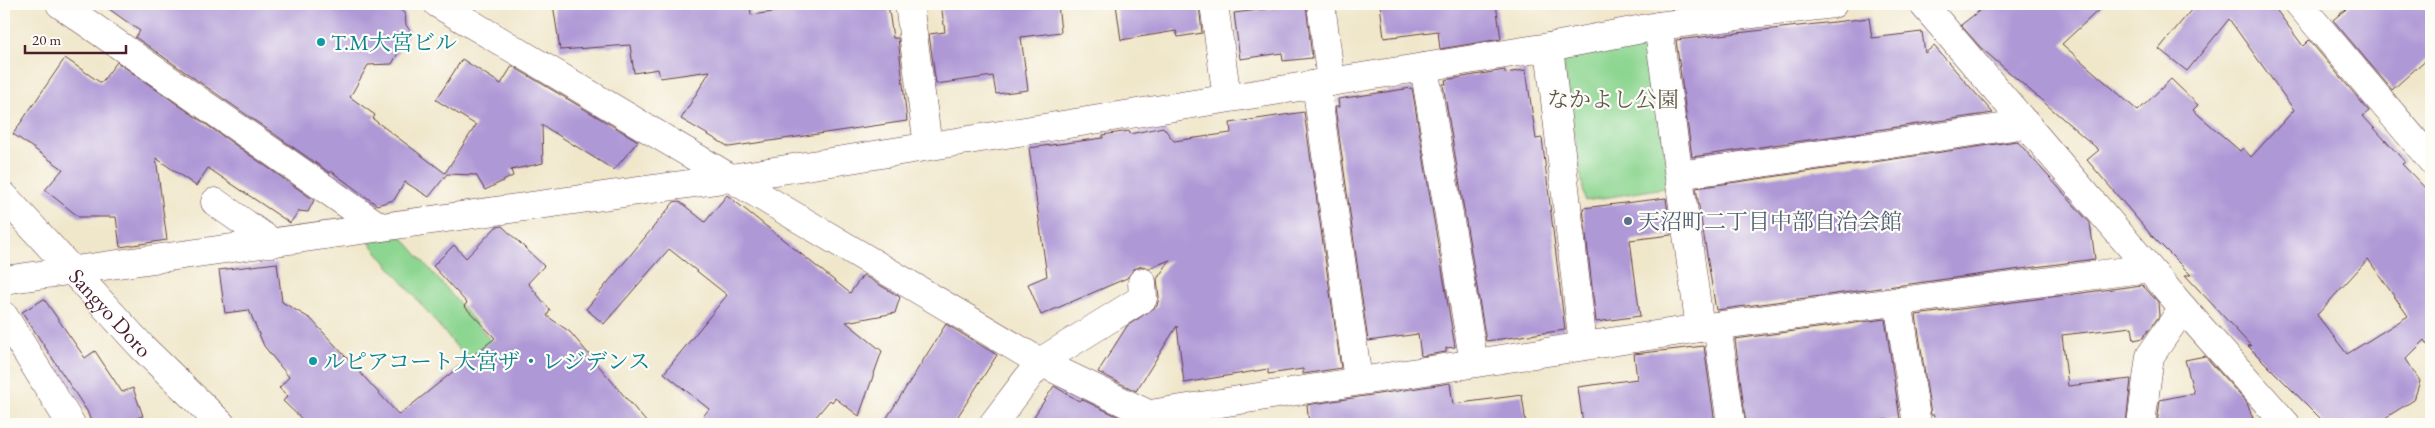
<svg xmlns="http://www.w3.org/2000/svg" width="2435" height="428" font-family="'EB Garamond','Noto Serif JP',serif">
<style>
.green{fill:#8dd691;stroke:#6c7a5e}
.building{fill:#af98d6;fill-rule:evenodd}
.lines{fill:none;stroke-linecap:round;stroke-linejoin:round}
.minor-casing{stroke:#633d43;stroke-width:29}
.major-casing{stroke:#633d43;stroke-width:29}
.minor{stroke:#fff;stroke-width:28}
.major{stroke:#fff;stroke-width:28}
.culture-dot{fill:#0f9aa8;stroke:#fdfcf7;stroke-width:2}
.service-dot{fill:#5c6f8a;stroke:#fdfcf7;stroke-width:2}
.labels{text-anchor:middle;dominant-baseline:central;stroke-width:4.5;stroke-linejoin:round;paint-order:stroke}
.culture-label{font-size:22px;fill:#0d838f;stroke:#fdfcf7;text-anchor:start}
.park-label{font-size:22px;fill:#5e564a;stroke:#fdfcf7}
.service-label{font-size:22px;fill:#4e5e75;stroke:#fdfcf7;text-anchor:start}
.street-label{font-size:22px;fill:#4a1f2b;stroke:#fdfcf7}
</style>
<rect width="100%" height="100%" fill="#fdfcf7"/>
<filter id="ink" filterUnits="userSpaceOnUse"><feTurbulence type="fractalNoise" baseFrequency=".02" numOctaves="2"/><feDisplacementMap in="SourceGraphic" scale="10" xChannelSelector="R" yChannelSelector="G"/><feConvolveMatrix kernelMatrix="1 2 1 2 8 2 1 2 1" color-interpolation-filters="sRGB"/></filter>
<filter id="wash" filterUnits="userSpaceOnUse"><feTurbulence type="fractalNoise" baseFrequency=".0096" numOctaves="4" result="noise"/><feDisplacementMap in="SourceGraphic" scale="20" xChannelSelector="R" yChannelSelector="G"/><feGaussianBlur stdDeviation="1.12" result="paint"/><feColorMatrix in="noise" values="0 0 0 0 0 0 0 0 0 0 0 0 0 0 0 0 0 1.4 0 .05"/><feComposite in="paint" operator="in"/></filter>
<g filter="url(#wash)">
<rect width="100%" height="100%" fill="#f0e7cb"/>
<g class="green">
<polygon points="1650,41 1670,187 1585,201 1562,56"/>
<polygon points="402,237 563,424 521,424 369,242"/>
</g>
<g id="blocks">
<g class="building">
<polygon points="102,4 391,4 405,13 406,25 410,31 392,64 368,65 350,97 375,115 373,119 445,173 476,125 436,100 462,59 501,84 512,66 638,141 614,170 542,125 543,163 511,170 513,176 485,190 476,175 447,174 429,197 405,182 394,200 377,205 331,171 330,173 135,37 140,31"/>
<polygon points="553,4 750,4 751,15 833,4 888,4 893,38 898,38 907,121 729,147 681,119 710,71 660,78 658,69 634,73 630,45 560,50"/>
<polygon points="941,4 1058,4 1061,32 1021,37 1028,90 996,94 993,76 936,84 929,34 945,32"/>
<polygon points="1116,4 1199,4 1202,33 1178,37 1176,31 1121,40"/>
<polygon points="1306,4 1312,58 1283,61 1282,53 1240,59 1234,13"/>
<polygon points="1380,4 1496,4 1501,39 1440,49 1438,31 1384,38"/>
<polygon points="1670,4 1710,4 1671,9"/>
<path d="M1988,4H2105L2062,44L2138,111L2171,79L2198,105L2193,110L2240,151L2243,148L2251,157L2294,110L2229,19L2187,71L2159,49L2196,4H2272L2303,46L2309,40L2369,111L2363,116L2405,162L2402,164L2431,194V349L2425,340L2406,359L2420,381L2414,400L2375,424H2326L2248,346H2251L2185,275H2191L2152,236L2087,160L2099,150L1980,47L1961,25ZM2368,259L2408,316L2347,354L2317,315Z"/>
<polygon points="2352,4 2431,4 2431,55 2392,90 2333,20"/>
<polygon points="1869,18 1872,38 1922,32 1925,53 1934,46 1993,113 1692,157 1676,40"/>
<polygon points="65,58 101,83 117,62 314,200 308,212 299,211 290,223 208,168 196,186 156,158 167,240 120,247 116,217 79,217 45,190 63,169 13,134"/>
<polygon points="1505,70 1505,73 1526,70 1536,139 1542,138 1565,330 1486,341 1443,84 1446,84 1445,80"/>
<polygon points="1412,88 1455,347 1446,348 1446,352 1421,356 1418,334 1368,341 1335,107 1339,107 1338,99"/>
<polygon points="1304,112 1341,368 1303,374 1303,369 1268,374 1268,369 1184,383 1177,326 1136,391 1098,372 1127,326 1157,306 1159,297 1157,279 1170,260 1149,268 1142,266 1134,269 1127,278 1041,315 1028,284 1047,276 1029,148 1103,138 1103,135 1129,131 1130,134 1163,127 1174,141 1231,133 1230,123"/>
<polygon points="2017,141 2090,223 2095,259 1716,310 1696,188"/>
<polygon points="727,195 850,293 863,275 900,297 895,313 846,322 882,351 859,416 835,398 832,402 830,400 810,424 697,424 709,409 664,373 727,295 669,249 604,324 586,309 674,202 679,201 705,222"/>
<polygon points="1666,198 1671,235 1630,240 1640,316 1596,322 1583,208"/>
<polygon points="502,226 544,266 528,283 550,310 547,316 570,332 648,424 307,424 283,401 288,396 279,388 289,377 264,346 249,310 225,313 219,270 277,263 282,302 311,319 399,415 495,338 464,306 467,303 433,266 454,245 466,258 496,227"/>
<polygon points="2142,285 2158,302 2159,316 2143,338 2134,340 2132,327 2062,335 2068,386 2131,379 2126,424 1935,424 1934,415 1931,415 1916,315"/>
<polygon points="44,299 85,358 95,351 122,392 133,388 143,416 120,424 92,424 87,411 22,312"/>
<polygon points="1885,319 1900,419 1882,420 1883,424 1746,424 1735,339"/>
<polygon points="946,324 997,355 953,424 883,424"/>
<polygon points="1704,346 1715,424 1583,424 1578,387 1637,379 1634,354"/>
<polygon points="2205,356 2247,403 2255,424 2157,424 2160,400 2194,393 2185,360"/>
<polygon points="1450,383 1453,404 1522,395 1526,424 1309,424 1307,405"/>
<polygon points="1054,386 1079,401 1081,399 1119,417 1115,424 1029,424"/>
</g>
</g>
</g>
<g filter="url(#ink)">
<use href="#blocks" fill-opacity="0" stroke="#633d43" stroke-width="1"/>
<g class="lines">
<defs>
<g id="minor">
<polyline points="60,4 380,227"/>
<polyline points="438,4 1040,362 1165,422"/>
<polyline points="909,4 928,146"/>
<polyline points="1214,4 1227,98"/>
<polyline points="1321,4 1331,82"/>
<polyline points="1923,4 2183,308 2286,424"/>
<polyline points="2299,4 2431,160"/>
<polyline points="1658,26 1700,328"/>
<polyline points="1549,47 1583,346"/>
<polyline points="1424,67 1474,363"/>
<polyline points="1316,84 1358,380"/>
<polyline points="1679,175 2027,124"/>
<polyline points="215,202 273,243"/>
<polyline points="4,280 731,178 1549,47 1658,26 1833,4"/>
<polyline points="1898,301 1917,424"/>
<polyline points="4,316 71,424"/>
<polyline points="1717,326 1731,424"/>
<polyline points="1150,414 1700,328 2148,268"/>
<polyline points="993,424 1040,362 1143,298 1142,282"/>
<polyline points="2141,424 2150,356 2183,308"/>
</g>
<g id="major">
<path id="s1" d="M4,196L143,348L221,424"/>
</g>
</defs>
<use href="#minor" class="minor-casing"/>
<use href="#major" class="major-casing"/>
<use href="#minor" class="minor"/>
<use href="#major" class="major"/>
</g>
</g>
<g class="culture-dot">
<circle cx="321" cy="42" r="5"/>
<circle cx="313" cy="361" r="5"/>
</g>
<circle class="service-dot" cx="1628" cy="221" r="5"/>
<g class="labels">
<g class="culture-label">
<text x="331" y="42">T.M大宮ビル</text>
<text x="323" y="361">ルピアコート大宮ザ・レジデンス</text>
</g>
<g class="park-label">
<text x="1613" y="99">なかよし公園</text>
</g>
<g class="service-label">
<text x="1638" y="221">天沼町二丁目中部自治会館</text>
</g>
<g class="street-label">
<text stroke="none"><textPath href="#s1" startOffset="158">Sangyo Doro</textPath></text>
</g>
</g>
<rect width="2435" height="428" fill="none" stroke="#fdfcf7" stroke-width="20"/>
<path d="M25 45v8h101v-8" fill="none" stroke="#4a1f2b" stroke-width="2.5"/>
<text x="32" y="45" font-size="15" fill="#4a1f2b" stroke="#fdfcf7" stroke-width="4" paint-order="stroke">20 m</text>
</svg>
